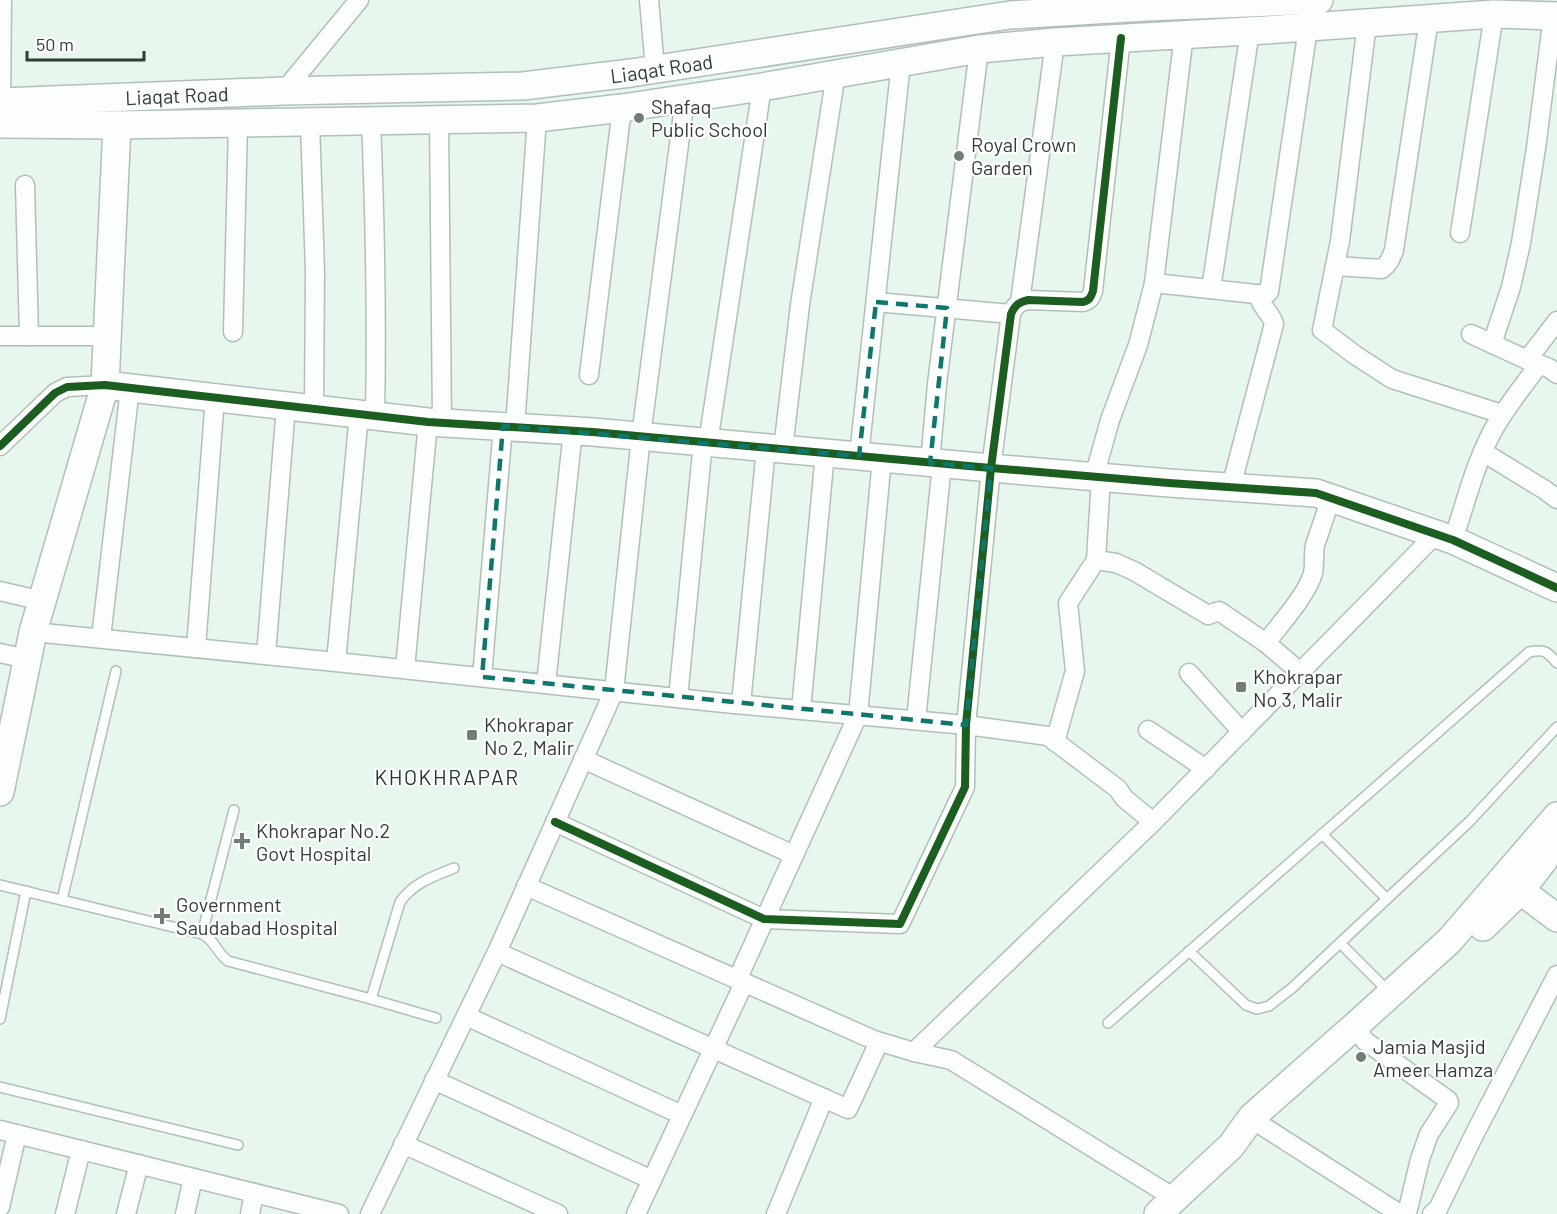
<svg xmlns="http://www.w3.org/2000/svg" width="1557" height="1214" font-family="Barlow,sans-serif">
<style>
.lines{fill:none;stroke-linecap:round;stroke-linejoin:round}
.lane-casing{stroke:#b2bfb7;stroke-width:12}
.street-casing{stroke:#b2bfb7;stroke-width:21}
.secondary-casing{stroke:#b2bfb7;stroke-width:30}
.lane{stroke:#fbfefc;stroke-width:9}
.street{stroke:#fbfefc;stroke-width:18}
.secondary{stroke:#fbfefc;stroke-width:27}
.cycleway-casing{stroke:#fff;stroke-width:11}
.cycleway{stroke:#1b5e20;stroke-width:8}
.marked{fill:none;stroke:#0f766e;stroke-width:4.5;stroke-dasharray:12 8;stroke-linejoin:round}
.poi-dot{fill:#717d75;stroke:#fff;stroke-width:2}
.labels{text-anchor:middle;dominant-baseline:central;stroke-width:4.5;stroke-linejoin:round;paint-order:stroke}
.street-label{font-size:20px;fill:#313c35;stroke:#fff}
.poi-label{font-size:20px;fill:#313c35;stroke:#fff;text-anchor:start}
.neighbourhood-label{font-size:21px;letter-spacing:1.5px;fill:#243a2d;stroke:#fff}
</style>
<rect width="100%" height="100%" fill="#e7f7ed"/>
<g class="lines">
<defs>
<g id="lane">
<polyline points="1322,834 1387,899"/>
<path d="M0,885L202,934C214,939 217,953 228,961L371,999L436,1018"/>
<polyline points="62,900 116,671"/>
<polyline points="202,934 234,810"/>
<polyline points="1340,943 1389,992"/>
<polyline points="1189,951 1246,1005 1257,1009 1269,1006 1292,988 1470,821 1557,727"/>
<path d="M371,999L400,902C414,882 433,877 454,868"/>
<polyline points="0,1019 26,891"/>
<path d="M1108,1023L1529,652C1544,649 1547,651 1557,663"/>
<polyline points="0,1087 238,1145"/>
</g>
<g id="street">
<polyline points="649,0 655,69"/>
<polyline points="1367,23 1340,241 1322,330 1355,355 1392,379 1502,414"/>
<polyline points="284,91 359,0"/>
<polyline points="1,102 2,0"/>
<path d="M371,120C375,219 377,317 375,416"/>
<polyline points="439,120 442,423"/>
<polyline points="310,122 315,272 314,409"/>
<polyline points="25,185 29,336"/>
<polyline points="1460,233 1494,14"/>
<path d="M1335,266L1382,269C1389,264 1391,258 1394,250L1429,19"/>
<polyline points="1154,283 1265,295 1269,292 1308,28"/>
<polyline points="1211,289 1250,31"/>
<polyline points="876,302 1011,314"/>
<polyline points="1020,302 1055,42"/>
<polyline points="233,332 238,123"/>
<polyline points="1471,334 1523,358 1549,368 1557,374"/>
<polyline points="0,336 107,336"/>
<polyline points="1492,344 1511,287 1521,243 1536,148 1553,16"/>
<polyline points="1527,360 1557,321"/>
<polyline points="589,375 622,108"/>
<polyline points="515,427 537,118"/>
<polyline points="708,443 762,87"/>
<polyline points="0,446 55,393 67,387 105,385"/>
<polyline points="783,449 800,305 836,73"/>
<polyline points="1483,452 1545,490 1557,499"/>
<polyline points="859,456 901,62"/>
<polyline points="930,463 937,384 979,49"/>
<polyline points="1094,477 1110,420 1138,345 1154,283 1184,34"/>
<path d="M1231,487L1274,324C1271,313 1260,306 1258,294"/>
<path d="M1453,540C1465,505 1474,467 1491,434C1504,409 1523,387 1539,364"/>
<polyline points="1096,560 1116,563 1134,571 1208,615 1219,611 1266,643 1300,672"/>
<polyline points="0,591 42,601"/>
<polyline points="33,632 336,662 724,703 966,725 1048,736 1118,789 1124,798 1153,822"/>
<polyline points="101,638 130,388"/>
<path d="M1266,643C1280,624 1307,595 1313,573C1315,563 1313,554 1315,545L1331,498"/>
<polyline points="196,648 215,397"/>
<polyline points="0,653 27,659"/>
<polyline points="266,655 286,406"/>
<polyline points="336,662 359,414"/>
<polyline points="405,669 428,422"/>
<polyline points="1189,673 1242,732"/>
<polyline points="482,677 503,426"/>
<polyline points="546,684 573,430"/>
<polyline points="678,698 703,442"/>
<polyline points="741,704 766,448"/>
<polyline points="801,710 825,453"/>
<polyline points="916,720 942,464"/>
<polyline points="1148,730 1206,769"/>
<polyline points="1055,742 1075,671 1068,603 1096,560 1101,477"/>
<polyline points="583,759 794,855"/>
<path d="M555,822L764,919L900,924L965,787L966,725L991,468L1011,314C1015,305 1019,302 1028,300L1083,302C1090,300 1091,297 1093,291L1121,38"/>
<polyline points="526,886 874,1040 914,1052 951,1060 1176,1199"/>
<polyline points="497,952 848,1109 879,1042"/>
<polyline points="737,980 858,715 882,458"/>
<polyline points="466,1016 682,1115"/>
<polyline points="1355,1026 1365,1041 1448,1100 1449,1103 1429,1134 1425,1145 1420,1159 1408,1209 1405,1214"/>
<polyline points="914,1052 1153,822 1436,534"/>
<polyline points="434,1080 652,1180"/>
<polyline points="1252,1117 1264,1127 1400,1214"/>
<polyline points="0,1130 339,1214"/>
<polyline points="403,1144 558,1214"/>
<polyline points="0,1207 17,1134"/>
<polyline points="65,1214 81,1150"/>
<polyline points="126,1214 139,1164"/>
<polyline points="185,1214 193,1178"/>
<polyline points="250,1214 254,1193"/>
<polyline points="370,1214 497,952 614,691 641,436 685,98"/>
<polyline points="636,1214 744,983"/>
<polyline points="776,1214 824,1098"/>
<polyline points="1432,1214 1438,1209 1474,1135 1557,975"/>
</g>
<g id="secondary">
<path id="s1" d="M0,102L284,91L523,86L631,73L1010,15L1146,7L1319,0"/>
<polyline points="0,124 117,125 537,118 622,108 762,87 979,49 1055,42 1266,30 1494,14 1557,16"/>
<polyline points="105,385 428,422 593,432 991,468 1169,483 1316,493 1453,540 1557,588"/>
<polyline points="0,792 33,632 105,385 117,125"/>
<polyline points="1505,879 1557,918"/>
<polyline points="1483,927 1520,891 1557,843"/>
<polyline points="1158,1214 1231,1146 1252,1117 1355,1026 1449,941 1557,816"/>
</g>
</defs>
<use href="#lane" class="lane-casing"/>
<use href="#street" class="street-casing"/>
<use href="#secondary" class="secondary-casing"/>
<use href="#lane" class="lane"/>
<use href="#street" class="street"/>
<use href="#secondary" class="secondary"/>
<defs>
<g id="cycleway">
<polyline points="0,446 55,393 67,387 105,385 428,422 593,432 991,468 1169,483 1316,493 1453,540 1557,588"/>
<path d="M555,822L764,919L900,924L965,787L966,725L991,468L1011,314C1015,305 1019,302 1028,300L1083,302C1090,300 1091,297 1093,291L1121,38"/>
</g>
</defs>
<use href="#cycleway" class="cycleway-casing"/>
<use href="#cycleway" class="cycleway"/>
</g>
<path class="marked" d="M876,302L947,308L930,463L991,468L966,725L482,677L503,426L859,456Z"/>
<g class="poi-dot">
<circle cx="639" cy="118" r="6"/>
<circle cx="959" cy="156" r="6"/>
<rect x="1235" y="681" width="12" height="12" rx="3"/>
<rect x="466" y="729" width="12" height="12" rx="3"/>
<path d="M239 832h6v6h6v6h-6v6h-6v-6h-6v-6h6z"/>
<path d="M159 907h6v6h6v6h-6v6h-6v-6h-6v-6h6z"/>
<circle cx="1361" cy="1057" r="6"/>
</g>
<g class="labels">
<g class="street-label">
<text stroke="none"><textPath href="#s1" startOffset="663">Liaqat Road</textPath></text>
<text stroke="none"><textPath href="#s1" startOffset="177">Liaqat Road</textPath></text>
</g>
<g class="poi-label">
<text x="651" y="106">Shafaq<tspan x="651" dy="23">Public School</tspan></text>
<text x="971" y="144">Royal Crown<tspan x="971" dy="23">Garden</tspan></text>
<text x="1253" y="676">Khokrapar<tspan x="1253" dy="23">No 3, Malir</tspan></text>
<text x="484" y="724">Khokrapar<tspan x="484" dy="23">No 2, Malir</tspan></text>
<text x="256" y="830">Khokrapar No.2<tspan x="256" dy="23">Govt Hospital</tspan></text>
<text x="176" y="904">Government<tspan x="176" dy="23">Saudabad Hospital</tspan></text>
<text x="1373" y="1046">Jamia Masjid<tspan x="1373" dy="23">Ameer Hamza</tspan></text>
</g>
<g class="neighbourhood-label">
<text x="447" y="776">KHOKHRAPAR</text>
</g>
</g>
<path d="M27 51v9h117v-9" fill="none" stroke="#313c35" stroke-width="3"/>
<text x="36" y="51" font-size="18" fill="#313c35" stroke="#ffffff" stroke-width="4.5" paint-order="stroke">50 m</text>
</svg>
